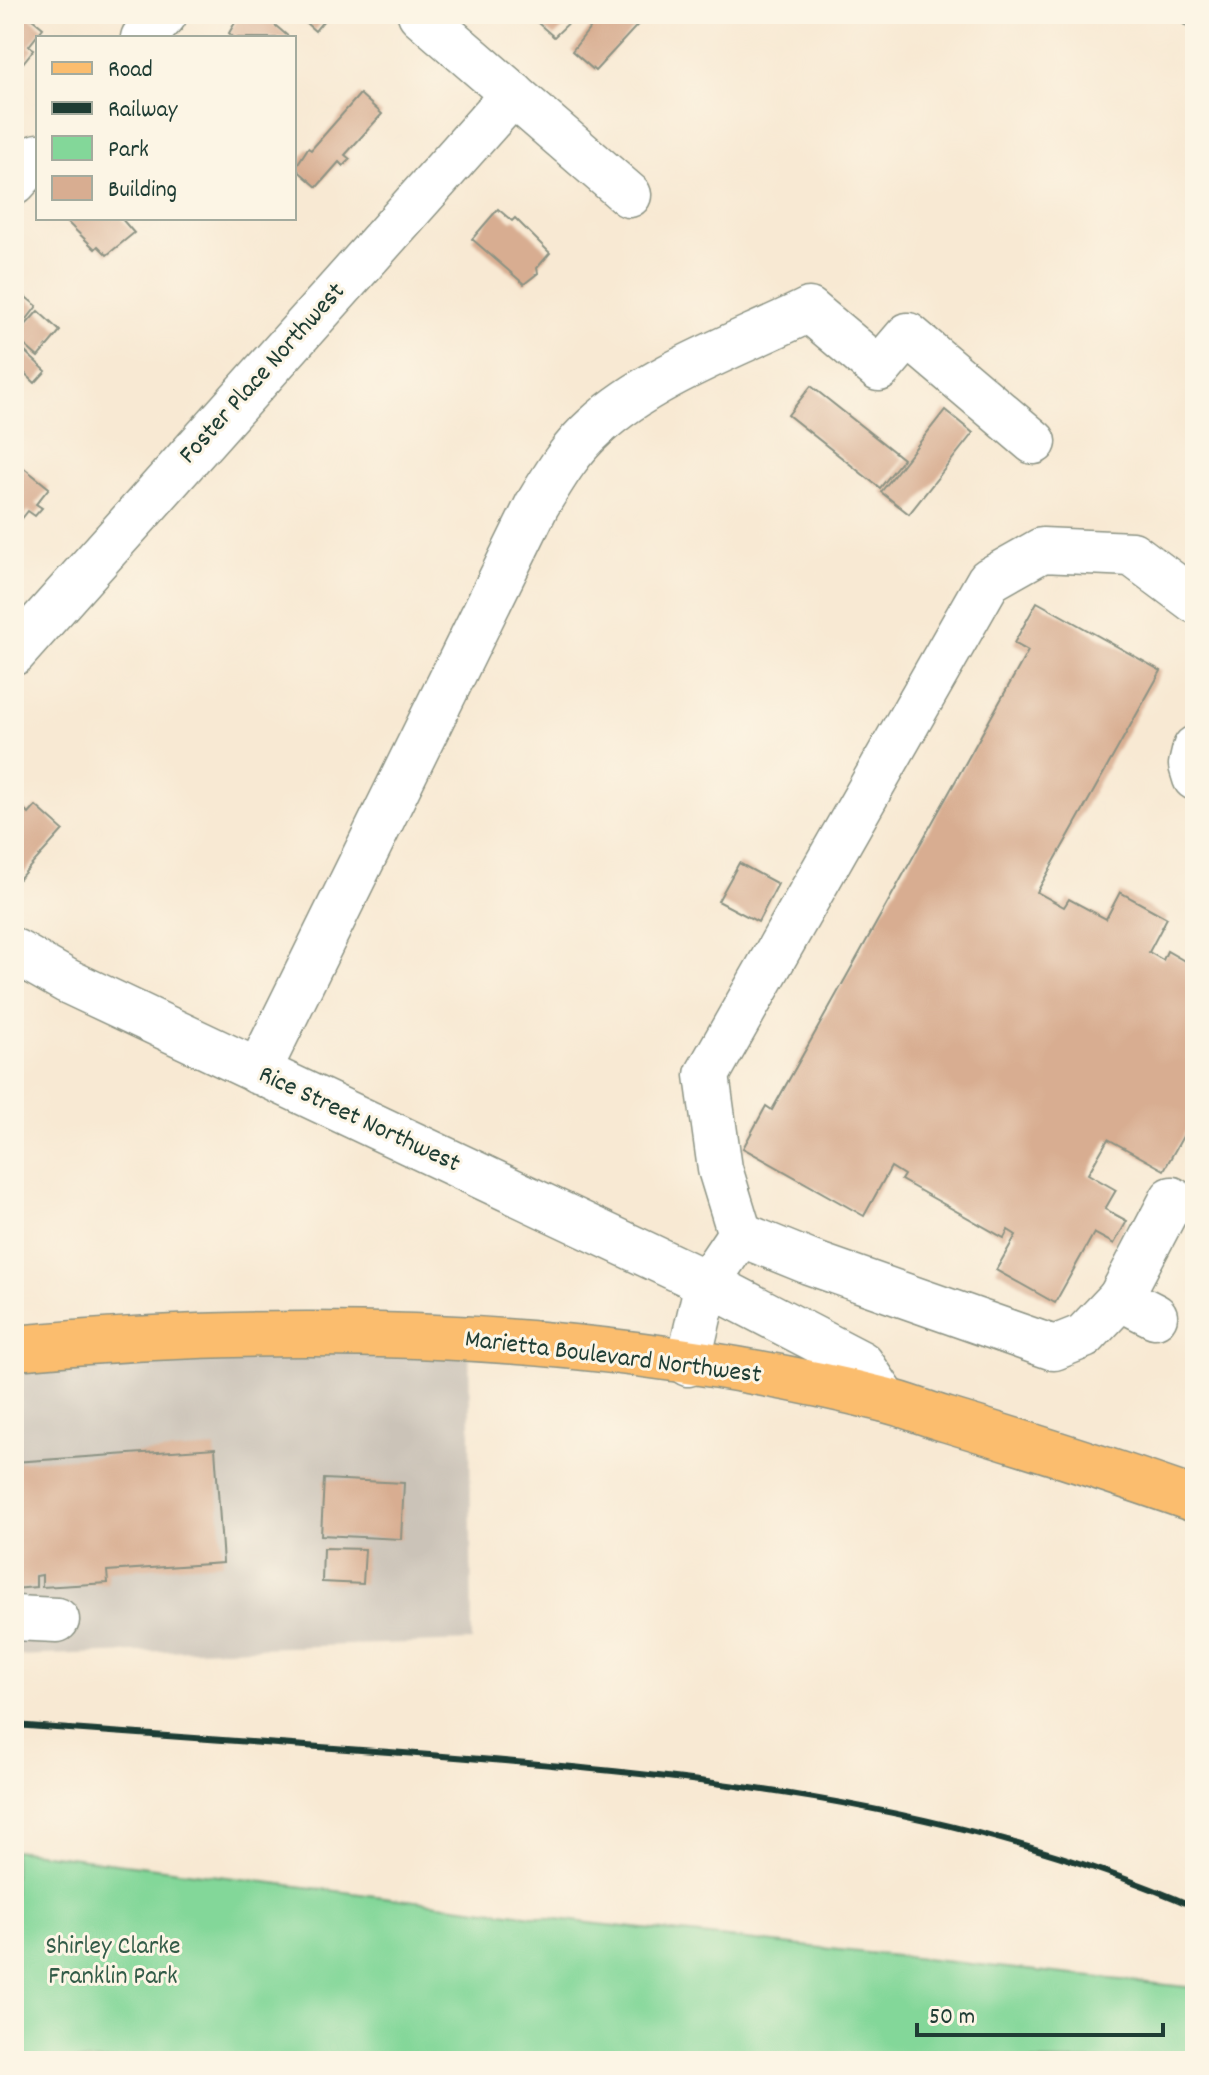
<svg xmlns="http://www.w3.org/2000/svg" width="1209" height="2075" font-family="Dekko,sans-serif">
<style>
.industrial{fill:#cbc3b8}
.green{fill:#83d799;stroke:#518a66;stroke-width:2}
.building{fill:#d8ad91}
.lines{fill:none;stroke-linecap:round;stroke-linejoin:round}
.minor-casing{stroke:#8c9384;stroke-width:47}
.major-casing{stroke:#8c9384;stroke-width:47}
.minor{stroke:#fff;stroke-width:44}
.major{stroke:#fbbd6e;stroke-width:44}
.rail{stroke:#1f3d34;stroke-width:6}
.labels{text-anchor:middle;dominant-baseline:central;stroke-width:6;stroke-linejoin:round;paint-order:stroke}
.street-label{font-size:26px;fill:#1f3d34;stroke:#fcf5e5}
.park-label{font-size:26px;fill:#335c48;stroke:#fcf5e5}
</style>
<rect width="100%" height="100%" fill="#fcf5e5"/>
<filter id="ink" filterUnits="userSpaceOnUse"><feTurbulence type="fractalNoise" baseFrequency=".0125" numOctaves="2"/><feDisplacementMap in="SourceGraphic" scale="16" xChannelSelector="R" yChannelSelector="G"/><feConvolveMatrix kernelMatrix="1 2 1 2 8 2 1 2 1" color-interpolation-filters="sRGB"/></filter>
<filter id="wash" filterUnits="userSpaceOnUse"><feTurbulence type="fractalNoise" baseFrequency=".006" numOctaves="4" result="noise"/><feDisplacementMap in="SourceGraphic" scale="32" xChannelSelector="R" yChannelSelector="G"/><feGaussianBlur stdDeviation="1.8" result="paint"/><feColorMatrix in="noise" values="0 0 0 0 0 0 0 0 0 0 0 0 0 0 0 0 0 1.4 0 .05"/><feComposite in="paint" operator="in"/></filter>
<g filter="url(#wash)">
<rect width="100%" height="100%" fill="#f8e9d3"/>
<polygon class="industrial" points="469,1331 472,1641 14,1656 14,1344"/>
<polygon class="green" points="14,1850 597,1924 1195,1988 1195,2061 14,2061"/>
<g id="blocks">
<g class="building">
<polygon points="14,14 26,14 43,28 29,46 34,49 14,74"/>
<polygon points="240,14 262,14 290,38 234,38 229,33"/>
<polygon points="296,14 329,14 315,31"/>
<polygon points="533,14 578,14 554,37 531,17"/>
<polygon points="601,14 641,14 645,17 595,71 572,51"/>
<polygon points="1172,14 1195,14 1195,34"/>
<polygon points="360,94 382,114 345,155 350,159 343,166 339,162 317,187 295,168 308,148 311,150"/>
<polygon points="498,209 512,221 515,218 550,253 537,268 538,273 524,284 472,239"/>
<polygon points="63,218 121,218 134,233 107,255 98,246 95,249"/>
<polygon points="14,288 37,306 14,336"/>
<polygon points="38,311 60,331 38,357 15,337"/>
<polygon points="22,349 46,371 35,383 14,363"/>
<polygon points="811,386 903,459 880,488 788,415"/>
<polygon points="945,410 973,433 909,514 881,492"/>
<polygon points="14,460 49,488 36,504 42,508 35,516 28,511 16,526"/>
<polygon points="1037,602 1161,671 1037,892 1064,907 1069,899 1106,919 1120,892 1167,918 1149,952 1163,960 1167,951 1195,967 1195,1115 1164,1170 1108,1139 1088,1174 1116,1190 1105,1209 1127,1221 1114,1244 1094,1233 1055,1303 996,1270 1016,1235 1008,1230 1004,1238 901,1180 904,1175 891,1167 864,1216 743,1148 766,1106 772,1110 1028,651 1014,643"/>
<polygon points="36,806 63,830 19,879 14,875 14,820 24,809 29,814"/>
<polygon points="739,863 778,884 758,922 718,901"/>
<polygon points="215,1448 223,1563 107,1571 108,1583 42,1587 42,1575 36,1576 36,1587 14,1589 14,1462"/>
<polygon points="324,1479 404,1483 401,1539 321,1535"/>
<polygon points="323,1548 365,1549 363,1584 322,1582"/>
</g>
</g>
</g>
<g filter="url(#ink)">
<use href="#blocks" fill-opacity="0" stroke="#8c9384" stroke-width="2"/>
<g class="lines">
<defs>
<g id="minor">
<polyline points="420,14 629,195"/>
<polyline points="143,38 165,14"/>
<polyline points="14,183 38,156"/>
<polyline points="14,653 513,94"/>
<polyline points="1195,748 1191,765 1195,778"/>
<polyline points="14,951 67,981 707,1283 688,1364"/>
<path d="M258,1072L537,505C554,477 570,449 595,427C651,375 740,344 809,310L879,369L908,335L1034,442"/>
<polyline points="740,1234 809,1262 1054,1348 1084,1336 1120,1298"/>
<polyline points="1155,1316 1120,1298 1172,1199"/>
<polyline points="886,1400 861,1363 707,1283 740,1234 720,1169 707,1075 989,580 1042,550 1132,554 1195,601"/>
<polyline points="14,1618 57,1620"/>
</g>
<path id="major" d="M14,1348C304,1321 601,1330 885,1400C906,1405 927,1414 948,1420C1031,1445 1113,1471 1195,1500"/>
</defs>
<use href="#minor" class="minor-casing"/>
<use href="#major" class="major-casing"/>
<use href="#minor" class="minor"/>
<use href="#major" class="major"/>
<path class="rail" d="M14,1725C148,1735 283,1744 417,1754C680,1774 951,1800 1195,1907"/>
</g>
</g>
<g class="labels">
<g class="street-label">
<text transform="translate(263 374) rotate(-48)">Foster Place Northwest</text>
<text transform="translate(359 1120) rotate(25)">Rice Street Northwest</text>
<text transform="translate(613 1358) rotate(7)">Marietta Boulevard Northwest</text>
</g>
<g class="park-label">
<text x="113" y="1947">Shirley Clarke<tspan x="113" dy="30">Franklin Park</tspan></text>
</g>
</g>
<rect width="1209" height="2075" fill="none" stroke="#fcf5e5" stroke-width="48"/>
<rect x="36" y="36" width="260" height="184" fill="#fcf5e5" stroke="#a4ab9e" stroke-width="2"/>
<rect x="52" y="62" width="40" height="12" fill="#fbbd6e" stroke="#a4ab9e" stroke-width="2"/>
<text x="108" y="76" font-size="24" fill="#1f3d34">Road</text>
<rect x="52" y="102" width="40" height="12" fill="#1f3d34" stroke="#a4ab9e" stroke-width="2"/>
<text x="108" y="116" font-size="24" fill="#1f3d34">Railway</text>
<rect x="52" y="136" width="40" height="24" fill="#83d799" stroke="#a4ab9e" stroke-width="2"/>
<text x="108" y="156" font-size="24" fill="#1f3d34">Park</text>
<rect x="52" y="176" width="40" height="24" fill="#d8ad91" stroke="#a4ab9e" stroke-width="2"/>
<text x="108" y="196" font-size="24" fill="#1f3d34">Building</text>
<path d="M917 2023v12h246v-12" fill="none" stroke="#1f3d34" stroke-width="4"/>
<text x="929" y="2023" font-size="24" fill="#1f3d34" stroke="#fcf5e5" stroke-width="6" paint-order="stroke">50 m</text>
</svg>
